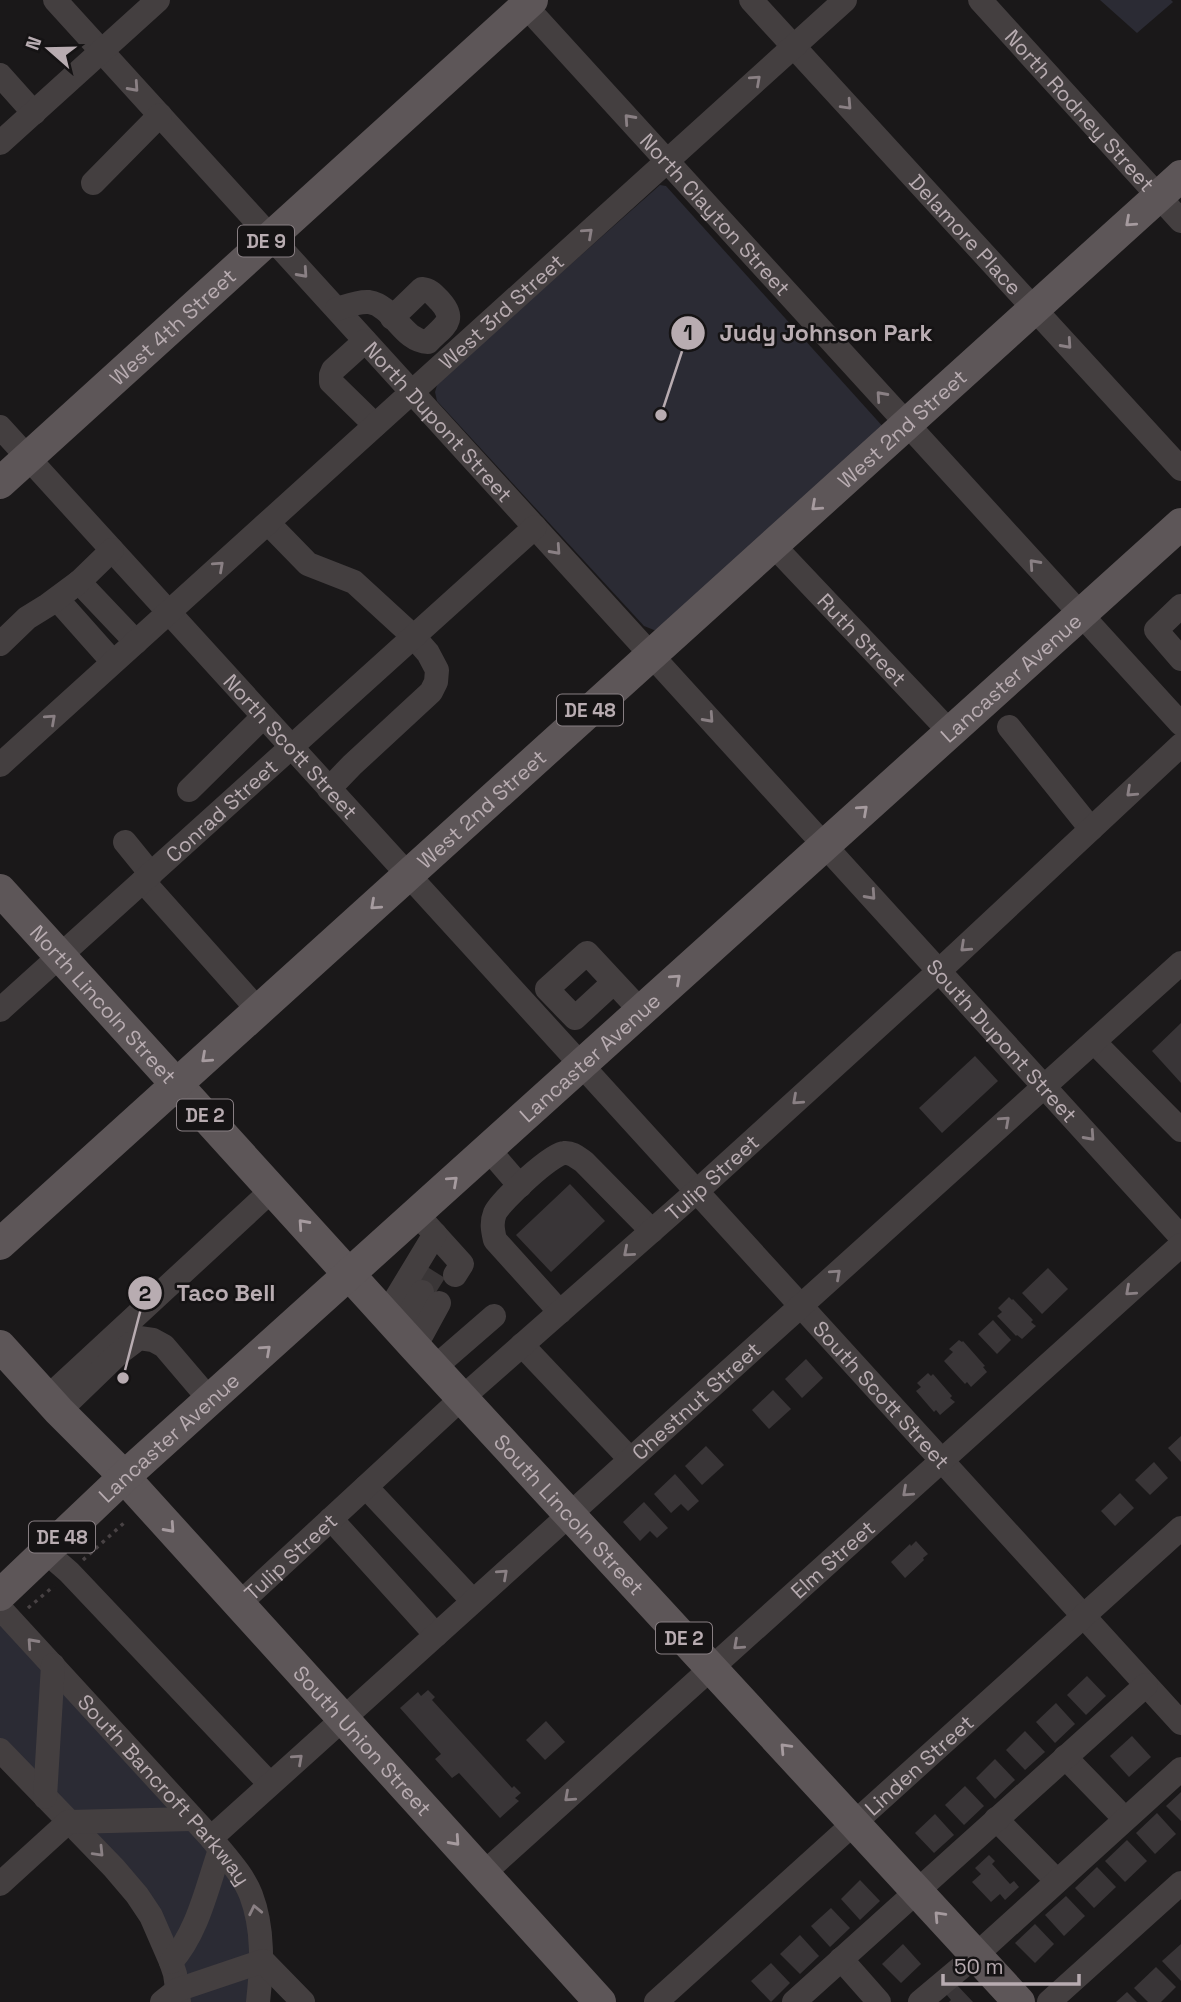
<svg xmlns="http://www.w3.org/2000/svg" width="1181" height="2002" font-family="'Space Grotesk',sans-serif">
<style>
.green{fill:#2b2b34}
.building{fill:#393537}
.lines{fill:none;stroke-linecap:round;stroke-linejoin:round}
.minor-tunnel{stroke:#3a3637;stroke-width:24;stroke-dasharray:24 12;stroke-linecap:butt}
.path{stroke:#484244;stroke-width:3.5;stroke-dasharray:3.5 5;stroke-linecap:butt}
.minor{stroke:#443f40;stroke-width:24}
.major{stroke:#5d5658;stroke-width:32}
.oneway{stroke:#8a8084}
.oneway2{stroke:#a69b9f}
.labels{text-anchor:middle;dominant-baseline:central;stroke-width:5;stroke-linejoin:round;paint-order:stroke}
.shield{fill:#151314;stroke:#877e82;stroke-width:2}
.shield-label{font-size:19px;font-weight:bold;fill:#b8acb1}
.street-label{font-size:21px;fill:#b8acb1;stroke:#151314}
.leader{fill:none;stroke:#b8acb1;stroke-width:2.5}
.callout-dot{fill:#b8acb1;stroke:#151314;stroke-width:2.5}
.mark-label{font-size:21px;text-anchor:middle;font-weight:bold;fill:#111}
.callout-label{font-size:23px;text-anchor:middle;font-weight:bold;fill:#b8acb1;stroke:#151314;stroke-width:5;stroke-linejoin:round;paint-order:stroke}
</style>
<rect width="100%" height="100%" fill="#1a1819"/>
<g class="green">
<polygon points="1100,0 1171,0 1173,2 1137,33"/>
<polygon points="660,185 666,186 885,429 659,632 644,626 437,401 435,392 438,382"/>
<polygon points="0,1608 242,1877 258,2002 179,2002 163,1943 0,1750"/>
</g>
<g class="building">
<polygon points="1181,1023 1181,1083 1152,1051"/>
<polygon points="975,1056 998,1081 942,1133 919,1108"/>
<polygon points="570,1184 605,1221 551,1272 516,1235"/>
<polygon points="1048,1268 1068,1289 1042,1314 1022,1293"/>
<polygon points="1009,1297 1012,1300 1013,1299 1033,1320 1031,1322 1036,1326 1022,1339 1017,1335 1016,1336 997,1316 1002,1312 998,1308"/>
<polygon points="993,1320 1011,1340 997,1354 978,1334"/>
<polygon points="959,1340 962,1342 963,1341 985,1366 983,1367 987,1372 971,1387 967,1382 965,1384 944,1361 953,1352 949,1349"/>
<polygon points="806,1359 823,1378 802,1398 785,1379"/>
<polygon points="928,1373 931,1376 933,1374 952,1396 950,1398 955,1402 940,1415 936,1410 934,1412 916,1391 921,1387 917,1383"/>
<polygon points="773,1390 791,1409 769,1429 752,1410"/>
<polygon points="1181,1436 1181,1462 1168,1448"/>
<polygon points="706,1446 724,1465 702,1485 685,1466"/>
<polygon points="1154,1462 1168,1478 1150,1495 1135,1480"/>
<polygon points="675,1474 699,1501 688,1511 681,1504 671,1513 654,1494"/>
<polygon points="1120,1493 1134,1508 1115,1526 1101,1511"/>
<polygon points="644,1502 668,1528 657,1538 650,1531 640,1541 623,1522"/>
<polygon points="916,1541 928,1554 923,1558 924,1560 905,1578 891,1562 910,1544 911,1546"/>
<polygon points="1087,1676 1106,1696 1086,1715 1067,1695"/>
<polygon points="428,1690 435,1697 432,1700 512,1788 514,1786 521,1793 515,1798 519,1801 500,1818 459,1773 452,1778 435,1759 441,1754 400,1708 418,1692 421,1696"/>
<polygon points="1056,1703 1075,1724 1055,1743 1036,1722"/>
<polygon points="546,1721 565,1742 545,1760 526,1740"/>
<polygon points="1025,1731 1045,1752 1025,1770 1006,1750"/>
<polygon points="1132,1736 1151,1757 1129,1777 1110,1756"/>
<polygon points="995,1759 1015,1780 995,1799 976,1778"/>
<polygon points="965,1786 984,1806 964,1825 945,1805"/>
<polygon points="1181,1792 1181,1821 1166,1806"/>
<polygon points="1157,1813 1176,1834 1155,1854 1136,1833"/>
<polygon points="935,1814 954,1835 934,1853 915,1833"/>
<polygon points="1127,1840 1147,1861 1125,1882 1105,1861"/>
<polygon points="989,1855 995,1861 992,1864 1010,1884 1014,1881 1019,1887 1005,1900 1000,1894 991,1902 972,1882 981,1874 975,1868"/>
<polygon points="1097,1867 1116,1887 1094,1908 1075,1888"/>
<polygon points="860,1880 880,1901 860,1920 841,1899"/>
<polygon points="1066,1896 1085,1916 1064,1936 1045,1915"/>
<polygon points="831,1908 850,1928 830,1947 811,1926"/>
<polygon points="1035,1924 1054,1944 1035,1963 1015,1943"/>
<polygon points="800,1935 819,1956 800,1974 780,1954"/>
<polygon points="903,1944 921,1964 901,1983 882,1964"/>
<polygon points="1181,1944 1181,1981 1162,1961"/>
<polygon points="771,1963 790,1983 771,2002 751,1981"/>
<polygon points="1156,1967 1176,1987 1161,2002 1148,2002 1134,1988"/>
<polygon points="956,1984 973,2002 949,2002 951,2000 946,1994"/>
<polygon points="1127,1992 1137,2002 1116,2002"/>
</g>
<g class="lines">
<polyline class="minor-tunnel" points="422,1292 439,1265"/>
<g class="path">
<polyline points="83,1560 125,1522"/>
<polyline points="28,1608 54,1586"/>
</g>
<g class="minor">
<path id="s1" d="M55,0L1181,1237"/>
<path id="s2" d="M520,0L1181,724"/>
<path id="s3" d="M751,0L1181,469"/>
<path id="s4" d="M980,0L1181,221"/>
<polyline points="0,75 34,113"/>
<polyline points="0,143 158,0"/>
<polyline points="93,183 160,115"/>
<path d="M337,309C347,306 358,301 369,302C394,306 402,341 428,342C443,326 458,321 440,301C434,295 431,290 422,289L392,318"/>
<polyline points="365,341 333,370 331,375 331,382 375,425"/>
<path id="s5" d="M0,427L1181,1723"/>
<polyline points="268,523 308,564 354,582 414,637 428,653 437,670 436,682 431,692 352,765 329,789"/>
<path id="s6" d="M773,545L950,732"/>
<polyline points="79,582 136,642"/>
<polyline points="57,599 113,662"/>
<polyline points="1181,606 1156,630 1181,659"/>
<polyline points="0,644 27,618 48,605 79,582 112,550"/>
<polyline points="1009,727 1091,829"/>
<path id="s7" d="M0,765L845,0"/>
<polyline points="189,790 263,717"/>
<polyline points="125,842 151,874"/>
<polyline points="143,881 259,1011"/>
<polyline points="614,982 575,1018 547,989 587,953 641,1011"/>
<path id="s8" d="M0,1010L535,527"/>
<polyline points="1094,1042 1181,1130"/>
<polyline points="488,1149 520,1186"/>
<polyline points="424,1222 462,1264 455,1275"/>
<path d="M560,1312L495,1240C493,1231 491,1223 495,1213C501,1201 552,1153 564,1153C572,1152 578,1158 584,1162L652,1231"/>
<polyline points="386,1315 435,1234"/>
<polyline points="400,1330 422,1292"/>
<polyline points="522,1345 630,1459"/>
<polyline points="415,1347 439,1303"/>
<polyline points="434,1368 494,1316"/>
<polyline points="47,1398 272,1190"/>
<polyline points="59,1411 118,1354 139,1338 153,1340 164,1346 210,1400"/>
<polyline points="366,1487 473,1601"/>
<polyline points="331,1519 436,1635"/>
<polyline points="46,1552 69,1572 270,1784"/>
<path id="s9" d="M239,1604L462,1398L696,1192L939,971L1181,745"/>
<path id="s10" d="M0,1608L211,1838C225,1856 243,1874 251,1895C264,1929 262,1967 258,2002"/>
<polyline points="0,1750 114,1868 137,1895 151,1916 171,1962 175,1974 179,2002"/>
<polyline points="1065,1757 1125,1819"/>
<polyline points="45,1797 53,1665"/>
<polyline points="996,1819 1057,1881"/>
<path id="s11" d="M211,1838L1181,963"/>
<path id="s12" d="M484,1873L1181,1245"/>
<polyline points="0,1884 68,1822 192,1819"/>
<polyline points="841,1959 879,2002"/>
<path d="M171,1962C198,1932 207,1887 220,1850"/>
<polyline points="162,2002 177,1990 263,1961 303,2002"/>
<path id="s13" d="M656,2002L1181,1528"/>
<polyline points="794,2002 1146,1685"/>
<polyline points="920,2002 976,1955 1181,1769"/>
<polyline points="1049,2002 1181,1883"/>
</g>
<g class="major">
<path id="s14" d="M0,483L532,0"/>
<path id="s15" d="M0,890L415,1347L1019,2002"/>
<path id="s16" d="M0,1244L1181,176"/>
<path id="s17" d="M0,1346L59,1411L113,1465L600,2002"/>
<path id="s18" d="M0,1595L124,1477L1181,524"/>
</g>
</g>
<defs><path id="oneway-chevron" d="M-2-3.5L2.5 0L-2 3.5" fill="none" stroke-width="1.6" stroke-linecap="round" stroke-linejoin="round" transform="scale(1.75)"/></defs>
<g class="oneway">
<use href="#oneway-chevron" transform="translate(756 80) rotate(-42)"/>
<use href="#oneway-chevron" transform="translate(134 87) rotate(48)"/>
<use href="#oneway-chevron" transform="translate(847 105) rotate(47)"/>
<use href="#oneway-chevron" transform="translate(629 119) rotate(-132)"/>
<use href="#oneway-chevron" transform="translate(588 233) rotate(-42)"/>
<use href="#oneway-chevron" transform="translate(303 273) rotate(48)"/>
<use href="#oneway-chevron" transform="translate(1067 344) rotate(48)"/>
<use href="#oneway-chevron" transform="translate(881 396) rotate(-132)"/>
<use href="#oneway-chevron" transform="translate(556 550) rotate(48)"/>
<use href="#oneway-chevron" transform="translate(1034 564) rotate(-132)"/>
<use href="#oneway-chevron" transform="translate(219 566) rotate(-42)"/>
<use href="#oneway-chevron" transform="translate(709 718) rotate(48)"/>
<use href="#oneway-chevron" transform="translate(51 719) rotate(-42)"/>
<use href="#oneway-chevron" transform="translate(1131 792) rotate(137)"/>
<use href="#oneway-chevron" transform="translate(871 895) rotate(48)"/>
<use href="#oneway-chevron" transform="translate(965 947) rotate(137)"/>
<use href="#oneway-chevron" transform="translate(797 1100) rotate(138)"/>
<use href="#oneway-chevron" transform="translate(1005 1121) rotate(-42)"/>
<use href="#oneway-chevron" transform="translate(1090 1136) rotate(48)"/>
<use href="#oneway-chevron" transform="translate(628 1252) rotate(139)"/>
<use href="#oneway-chevron" transform="translate(836 1274) rotate(-42)"/>
<use href="#oneway-chevron" transform="translate(1130 1291) rotate(138)"/>
<use href="#oneway-chevron" transform="translate(907 1492) rotate(138)"/>
<use href="#oneway-chevron" transform="translate(503 1574) rotate(-42)"/>
<use href="#oneway-chevron" transform="translate(32 1643) rotate(-132)"/>
<use href="#oneway-chevron" transform="translate(738 1645) rotate(138)"/>
<use href="#oneway-chevron" transform="translate(298 1759) rotate(-42)"/>
<use href="#oneway-chevron" transform="translate(569 1797) rotate(138)"/>
<use href="#oneway-chevron" transform="translate(99 1852) rotate(46)"/>
<use href="#oneway-chevron" transform="translate(255 1910) rotate(-102)"/>
</g>
<g class="oneway2">
<use href="#oneway-chevron" transform="translate(1130 222) rotate(138)"/>
<use href="#oneway-chevron" transform="translate(816 506) rotate(138)"/>
<use href="#oneway-chevron" transform="translate(863 810) rotate(-42)"/>
<use href="#oneway-chevron" transform="translate(375 905) rotate(138)"/>
<use href="#oneway-chevron" transform="translate(676 979) rotate(-42)"/>
<use href="#oneway-chevron" transform="translate(206 1058) rotate(138)"/>
<use href="#oneway-chevron" transform="translate(453 1181) rotate(-42)"/>
<use href="#oneway-chevron" transform="translate(303 1224) rotate(-132)"/>
<use href="#oneway-chevron" transform="translate(266 1350) rotate(-42)"/>
<use href="#oneway-chevron" transform="translate(170 1528) rotate(48)"/>
<use href="#oneway-chevron" transform="translate(785 1748) rotate(-133)"/>
<use href="#oneway-chevron" transform="translate(455 1841) rotate(48)"/>
<use href="#oneway-chevron" transform="translate(939 1916) rotate(-133)"/>
</g>
<g class="labels">
<g class="shield">
<rect x="238" y="225.5" width="56" height="31" rx="5"/>
<rect x="557" y="694.5" width="66" height="31" rx="5"/>
<rect x="177" y="1099.5" width="56" height="31" rx="5"/>
<rect x="29" y="1521.5" width="66" height="31" rx="5"/>
<rect x="656" y="1622.5" width="56" height="31" rx="5"/>
</g>
<g class="shield-label">
<text x="266" y="241">DE 9</text>
<text x="590" y="710">DE 48</text>
<text x="205" y="1115">DE 2</text>
<text x="62" y="1537">DE 48</text>
<text x="684" y="1638">DE 2</text>
</g>
<g class="street-label">
<text stroke="none"><textPath href="#s4" startOffset="149">North Rodney Street</textPath></text>
<text stroke="none"><textPath href="#s2" startOffset="290">North Clayton Street</textPath></text>
<text stroke="none"><textPath href="#s3" startOffset="318">Delamore Place</textPath></text>
<text stroke="none"><textPath href="#s7" startOffset="676">West 3rd Street</textPath></text>
<text stroke="none"><textPath href="#s14" startOffset="233">West 4th Street</textPath></text>
<text stroke="none"><textPath href="#s1" startOffset="570">North Dupont Street</textPath></text>
<text stroke="none"><textPath href="#s16" startOffset="1216">West 2nd Street</textPath></text>
<text stroke="none"><textPath href="#s6" startOffset="130">Ruth Street</textPath></text>
<text stroke="none"><textPath href="#s18" startOffset="1365">Lancaster Avenue</textPath></text>
<text stroke="none"><textPath href="#s5" startOffset="432">North Scott Street</textPath></text>
<text stroke="none"><textPath href="#s16" startOffset="649">West 2nd Street</textPath></text>
<text stroke="none"><textPath href="#s8" startOffset="298">Conrad Street</textPath></text>
<text stroke="none"><textPath href="#s15" startOffset="154">North Lincoln Street</textPath></text>
<text stroke="none"><textPath href="#s1" startOffset="1407">South Dupont Street</textPath></text>
<text stroke="none"><textPath href="#s18" startOffset="798">Lancaster Avenue</textPath></text>
<text stroke="none"><textPath href="#s9" startOffset="637">Tulip Street</textPath></text>
<text stroke="none"><textPath href="#s5" startOffset="1309">South Scott Street</textPath></text>
<text stroke="none"><textPath href="#s11" startOffset="653">Chestnut Street</textPath></text>
<text stroke="none"><textPath href="#s18" startOffset="231">Lancaster Avenue</textPath></text>
<text stroke="none"><textPath href="#s15" startOffset="845">South Lincoln Street</textPath></text>
<text stroke="none"><textPath href="#s9" startOffset="70">Tulip Street</textPath></text>
<text stroke="none"><textPath href="#s12" startOffset="469">Elm Street</textPath></text>
<text stroke="none"><textPath href="#s17" startOffset="536">South Union Street</textPath></text>
<text stroke="none"><textPath href="#s13" startOffset="354">Linden Street</textPath></text>
<text stroke="none"><textPath href="#s10" startOffset="245">South Bancroft Parkway</textPath></text>
</g>
</g>
<path class="leader" d="M661 415L688 333M123 1378L145 1293"/>
<g class="callout-dot">
<circle cx="661" cy="415" r="7"/>
<circle cx="123" cy="1378" r="7"/>
<circle cx="688" cy="333" r="18"/>
<circle cx="145" cy="1293" r="18"/>
</g>
<g class="mark-label">
<text x="688" y="340">1</text>
<text x="145" y="1301">2</text>
</g>
<g class="callout-label">
<text x="826" y="341">Judy Johnson Park</text>
<text x="226" y="1301">Taco Bell</text>
</g>
<g transform="translate(49 49) rotate(290)" stroke="#151314" stroke-width="5" paint-order="stroke">
<path d="M0-5L12 26L0 18L-12 26Z" fill="#b8acb1"/>
<text y="-10" font-size="19" font-weight="bold" text-anchor="middle" fill="#b8acb1">N</text>
</g>
<path d="M943 1974v10h136v-10" fill="none" stroke="#b8acb1" stroke-width="3.5"/>
<text x="954" y="1974" font-size="21" fill="#b8acb1" stroke="#151314" stroke-width="5" paint-order="stroke">50 m</text>
</svg>
